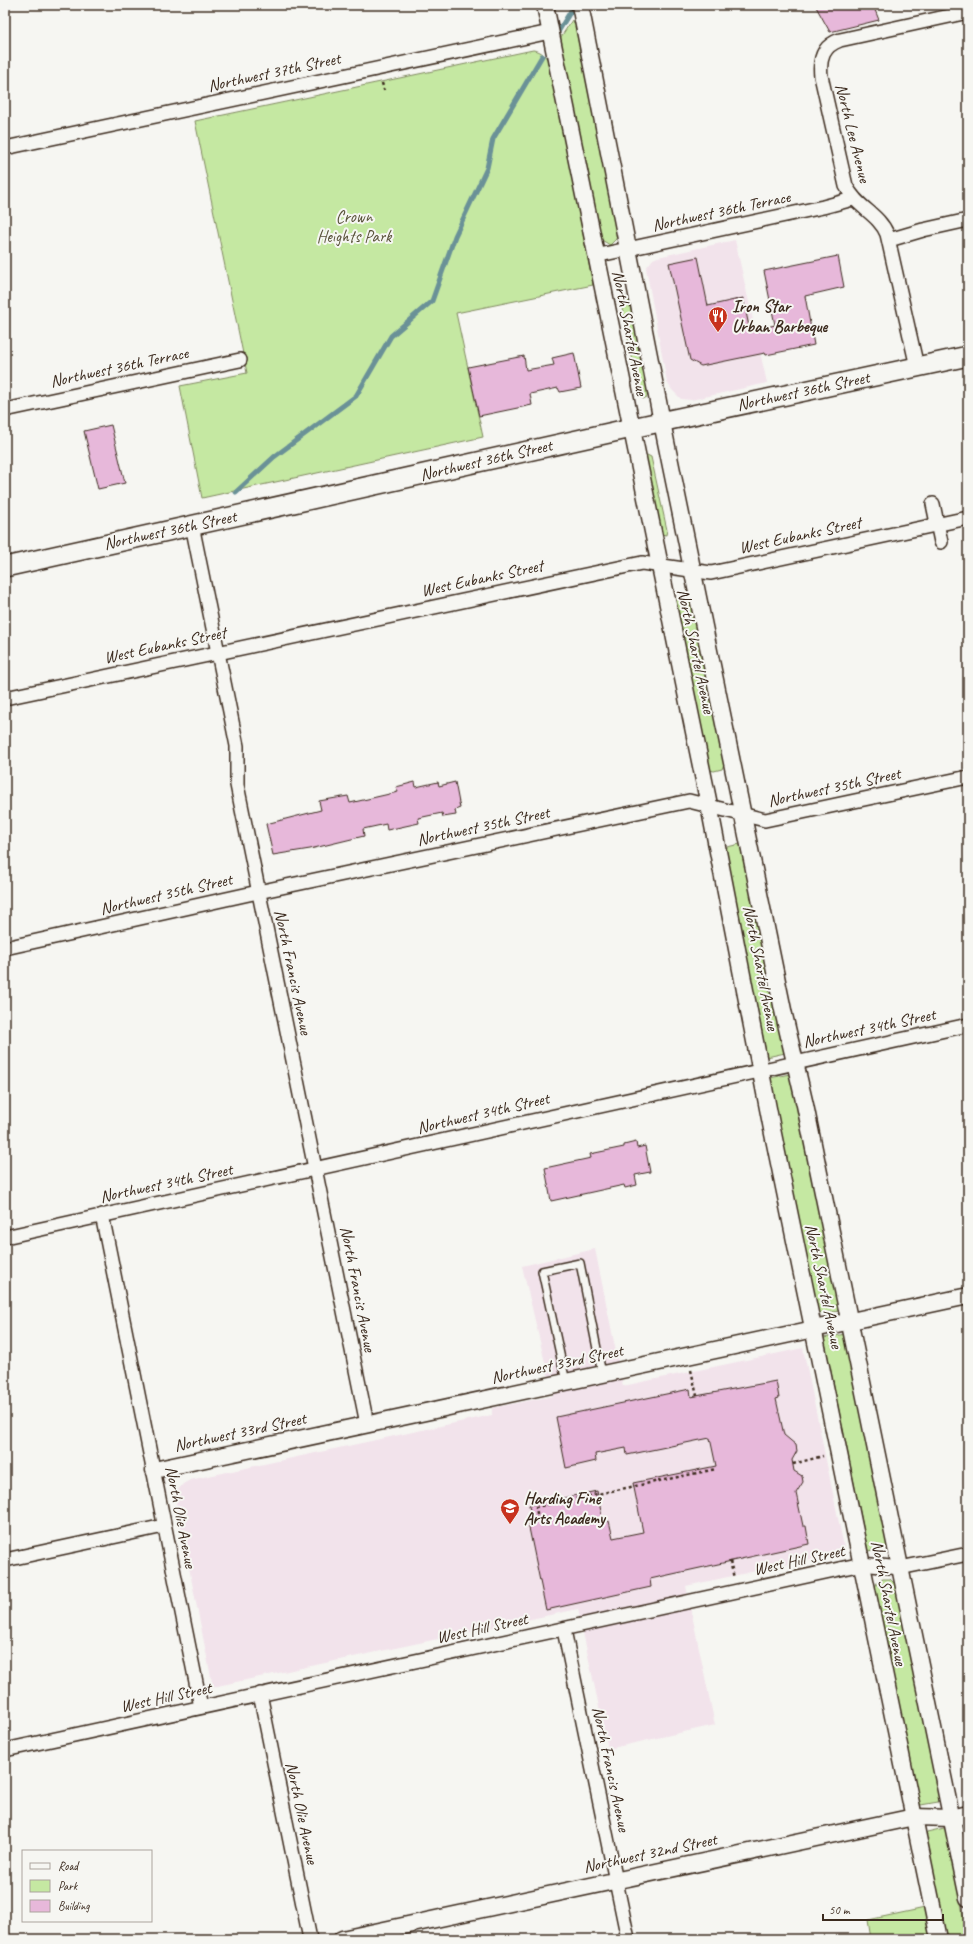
<svg xmlns="http://www.w3.org/2000/svg" width="973" height="1944" font-family="Caveat,sans-serif">
<style>
.built{fill:#f2e3eb}
.green{fill:#c5e8a2;stroke:#808960}
.lines{fill:none;stroke-linecap:round;stroke-linejoin:round}
.stream{stroke:#6a9197;stroke-width:5}
.building{fill:#e7b8da;stroke:#3b2a1e}
.service-casing{stroke:#3b2a1e;stroke-width:10}
.minor-casing{stroke:#3b2a1e;stroke-width:16}
.tertiary-casing{stroke:#3b2a1e;stroke-width:19}
.secondary-casing{stroke:#3b2a1e;stroke-width:22}
.path{stroke:#3b2a1e;stroke-width:2.5;stroke-dasharray:3 3;stroke-linecap:butt}
.service{stroke:#f6f6f2;stroke-width:7}
.minor{stroke:#f6f6f2;stroke-width:13}
.tertiary{stroke:#f6f6f2;stroke-width:16}
.secondary{stroke:#f6f6f2;stroke-width:19}
.labels{text-anchor:middle;dominant-baseline:central;stroke-width:4;stroke-linejoin:round;paint-order:stroke}
.street-label{font-size:17px;fill:#3b2a1e;stroke:#f6f6f2}
.park-label{font-size:17px;fill:#575038;stroke:#f6f6f2}
.poi-label{font-size:17px;font-weight:bold;fill:#3b2a1e;stroke:#f6f6f2;text-anchor:start}
</style>
<rect width="100%" height="100%" fill="#f6f6f2"/>
<filter id="ink" filterUnits="userSpaceOnUse"><feTurbulence type="fractalNoise" baseFrequency=".025" numOctaves="2"/><feDisplacementMap in="SourceGraphic" scale="8" xChannelSelector="R" yChannelSelector="G"/><feConvolveMatrix kernelMatrix="1 2 1 2 8 2 1 2 1" color-interpolation-filters="sRGB"/></filter>
<g filter="url(#ink)">
<g class="built">
<polygon points="735,240 767,383 691,400 681,399 672,390 667,382 646,268 653,259 658,257"/>
<polygon points="595,1249 623,1386 803,1348 845,1552 686,1586 715,1725 608,1749 578,1609 213,1687 175,1498 178,1490 183,1484 190,1480 492,1415 492,1408 553,1396 522,1266"/>
</g>
<g class="green">
<polygon points="572,20 575,24 617,236 616,239 610,245 600,239 559,40"/>
<path d="M533,50C542,51 546,56 550,64L593,285L456,313L483,437L202,498L180,386L247,373L195,121Z"/>
<polygon points="624,295 629,300 648,390 647,397 643,399 640,396 620,299"/>
<polygon points="647,455 651,457 667,530 666,535 661,534 645,457"/>
<polygon points="687,596 690,597 725,762 722,769 714,771 709,770 674,600"/>
<polygon points="740,844 743,846 785,1053 767,1057 725,850 727,847"/>
<polygon points="790,1074 839,1311 821,1314 818,1312 770,1078"/>
<polygon points="845,1334 888,1547 868,1551 824,1338"/>
<polygon points="883,1579 890,1579 896,1585 940,1799 938,1802 921,1805 919,1804 875,1587 878,1581"/>
<polygon points="944,1828 947,1832 968,1939 947,1939 925,1836 927,1832"/>
<polygon points="925,1908 932,1939 871,1939 868,1920"/>
</g>
<g class="lines">
<g class="stream">
<polyline points="558,32 572,9"/>
<polyline points="236,492 274,457 356,396 391,336 432,301 455,236 487,168 493,139 542,56"/>
</g>
</g>
<g class="building">
<polygon points="815,5 873,5 879,20 830,32"/>
<polygon points="838,256 844,287 805,296 814,345 766,355 765,353 701,366 690,360 669,263 698,257 708,306 743,298 750,331 775,325 764,271"/>
<polygon points="574,353 581,388 560,392 558,388 530,394 532,405 479,416 468,367 524,356 526,370 554,365 552,358"/>
<polygon points="111,425 125,483 98,489 84,431"/>
<polygon points="415,782 416,787 438,782 439,786 455,782 460,808 455,810 456,815 443,817 442,813 418,818 419,823 387,830 386,824 363,829 364,836 310,849 273,855 266,824 321,810 319,801 348,796 350,803 398,792 396,787"/>
<polygon points="636,1142 637,1148 645,1146 650,1172 635,1175 637,1185 625,1188 624,1185 551,1201 545,1168 591,1158 590,1154 624,1147 624,1145"/>
<polygon points="776,1381 779,1398 776,1399 784,1435 796,1445 797,1451 792,1460 794,1471 802,1476 803,1482 796,1493 803,1526 806,1526 809,1544 650,1579 651,1587 546,1610 528,1523 532,1522 529,1505 597,1491 603,1522 609,1521 613,1538 643,1532 633,1483 716,1466 710,1438 627,1455 626,1448 595,1454 596,1461 566,1468 556,1417 690,1389 691,1397"/>
</g>
<g class="lines">
<defs>
<polyline id="service" points="566,1382 542,1271 580,1263 602,1374"/>
<g id="minor">
<polyline points="5,148 550,32"/>
<polyline points="889,240 923,230 968,220"/>
<polyline points="595,256 823,207 853,199"/>
<path d="M917,367L887,234C879,214 857,208 846,186L821,76C819,59 823,46 840,40L968,12"/>
<polyline points="5,410 240,360"/>
<polyline points="933,504 941,542"/>
<polyline points="192,525 237,746 237,785 367,1424"/>
<polyline points="5,698 642,563 711,573 968,518"/>
<polyline points="5,948 258,892 689,801 765,820 968,777"/>
<polyline points="102,1215 201,1707"/>
<polyline points="5,1237 968,1025"/>
<polyline points="5,1560 164,1526"/>
<polyline points="564,1630 628,1939"/>
<polyline points="260,1694 310,1939"/>
<polyline points="5,1750 862,1564 900,1568 968,1554"/>
</g>
<g id="tertiary">
<polyline points="545,5 708,800 772,1129 939,1939"/>
<polyline points="580,5 666,442 784,1015 805,1105 968,1898"/>
<polyline points="154,1470 968,1296"/>
<polyline points="342,1939 914,1817 952,1818 968,1814"/>
</g>
<polyline id="secondary" points="5,567 618,431 968,356"/>
</defs>
<use href="#service" class="service-casing"/>
<use href="#minor" class="minor-casing"/>
<use href="#tertiary" class="tertiary-casing"/>
<use href="#secondary" class="secondary-casing"/>
<g class="path">
<polyline points="382,83 384,90"/>
<polyline points="691,1370 697,1396"/>
<polyline points="793,1464 823,1456"/>
<polyline points="538,1520 536,1507 716,1469"/>
<polyline points="730,1561 734,1578"/>
</g>
<use href="#service" class="service"/>
<use href="#minor" class="minor"/>
<use href="#tertiary" class="tertiary"/>
<use href="#secondary" class="secondary"/>
</g>
</g>
<defs>
<symbol id="restaurant-pin" viewBox="-11 -11 22 30"><path d="M0 17L-7.5 6A9.5 9.5 0 1 1 7.5 6Z" fill="#c8321e" stroke="#f6f6f2"/><path d="M-5-6h1v4h1v-4h1v4h1v-4h1v5L-1.5 .5V6h-2V.5L-5-1ZM5-6V6H3V1.5H1.5Q1.5-4 5-6Z" fill="#fff"/></symbol>
<symbol id="school-pin" viewBox="-11 -11 22 30"><path d="M0 17L-7.5 6A9.5 9.5 0 1 1 7.5 6Z" fill="#c8321e" stroke="#f6f6f2"/><path d="M0-5L7-2L0 1L-7-2ZM-4 1L0 2.5L4 1V4Q0 6-4 4Z" fill="#fff"/></symbol>
</defs>
<g fill-rule="evenodd">
<use href="#restaurant-pin" x="707" y="305" width="22" height="30"/>
<use href="#school-pin" x="499" y="1497" width="22" height="30"/>
</g>
<g class="labels">
<g class="street-label">
<text transform="translate(274 72) rotate(-12)">Northwest 37th Street</text>
<text transform="translate(853 133) rotate(76)">North Lee Avenue</text>
<text transform="translate(721 211) rotate(-12)">Northwest 36th Terrace</text>
<text transform="translate(630 333) rotate(79)">North Shartel Avenue</text>
<text transform="translate(119 367) rotate(-12)">Northwest 36th Terrace</text>
<text transform="translate(803 391) rotate(-12)">Northwest 36th Street</text>
<text transform="translate(486 460) rotate(-13)">Northwest 36th Street</text>
<text transform="translate(170 530) rotate(-12)">Northwest 36th Street</text>
<text transform="translate(800 535) rotate(-12)">West Eubanks Street</text>
<text transform="translate(482 578) rotate(-12)">West Eubanks Street</text>
<text transform="translate(165 645) rotate(-12)">West Eubanks Street</text>
<text transform="translate(696 651) rotate(78)">North Shartel Avenue</text>
<text transform="translate(834 787) rotate(-12)">Northwest 35th Street</text>
<text transform="translate(483 826) rotate(-12)">Northwest 35th Street</text>
<text transform="translate(166 894) rotate(-13)">Northwest 35th Street</text>
<text transform="translate(761 968) rotate(79)">North Shartel Avenue</text>
<text transform="translate(293 972) rotate(78)">North Francis Avenue</text>
<text transform="translate(869 1028) rotate(-12)">Northwest 34th Street</text>
<text transform="translate(483 1113) rotate(-13)">Northwest 34th Street</text>
<text transform="translate(166 1183) rotate(-12)">Northwest 34th Street</text>
<text transform="translate(824 1286) rotate(78)">North Shartel Avenue</text>
<text transform="translate(358 1289) rotate(79)">North Francis Avenue</text>
<text transform="translate(557 1364) rotate(-12)">Northwest 33rd Street</text>
<text transform="translate(240 1432) rotate(-12)">Northwest 33rd Street</text>
<text transform="translate(181 1517) rotate(79)">North Olie Avenue</text>
<text transform="translate(799 1560) rotate(-12)">West Hill Street</text>
<text transform="translate(889 1603) rotate(79)">North Shartel Avenue</text>
<text transform="translate(482 1628) rotate(-12)">West Hill Street</text>
<text transform="translate(166 1697) rotate(-12)">West Hill Street</text>
<text transform="translate(611 1769) rotate(78)">North Francis Avenue</text>
<text transform="translate(302 1813) rotate(78)">North Olie Avenue</text>
<text transform="translate(650 1853) rotate(-12)">Northwest 32nd Street</text>
</g>
<g class="park-label">
<text x="354" y="216">Crown<tspan x="354" dy="20">Heights Park</tspan></text>
</g>
<g class="poi-label">
<text x="732" y="306">Iron Star<tspan x="732" dy="20">Urban Barbeque</tspan></text>
<text x="524" y="1498">Harding Fine<tspan x="524" dy="20">Arts Academy</tspan></text>
</g>
</g>
<rect width="973" height="1944" fill="none" stroke="#f6f6f2" stroke-width="20"/>
<rect x="10" y="10" width="953" height="1924" fill="none" stroke="#3b2a1e" stroke-width="1.5" filter="url(#ink)"/>
<rect x="22" y="1850" width="130" height="72" fill="#f6f6f2" stroke="#aba49d"/>
<rect x="30" y="1863" width="20" height="6" fill="#f6f6f2" stroke="#aba49d"/>
<text x="58" y="1870" font-size="12" fill="#3b2a1e">Road</text>
<rect x="30" y="1880" width="20" height="12" fill="#c5e8a2" stroke="#aba49d"/>
<text x="58" y="1890" font-size="12" fill="#3b2a1e">Park</text>
<rect x="30" y="1900" width="20" height="12" fill="#e7b8da" stroke="#aba49d"/>
<text x="58" y="1910" font-size="12" fill="#3b2a1e">Building</text>
<path d="M823 1914v6h120v-6" fill="none" stroke="#3b2a1e" stroke-width="2"/>
<text x="829" y="1914" font-size="12" fill="#3b2a1e" stroke="#f6f6f2" stroke-width="3" paint-order="stroke">50 m</text>
</svg>
